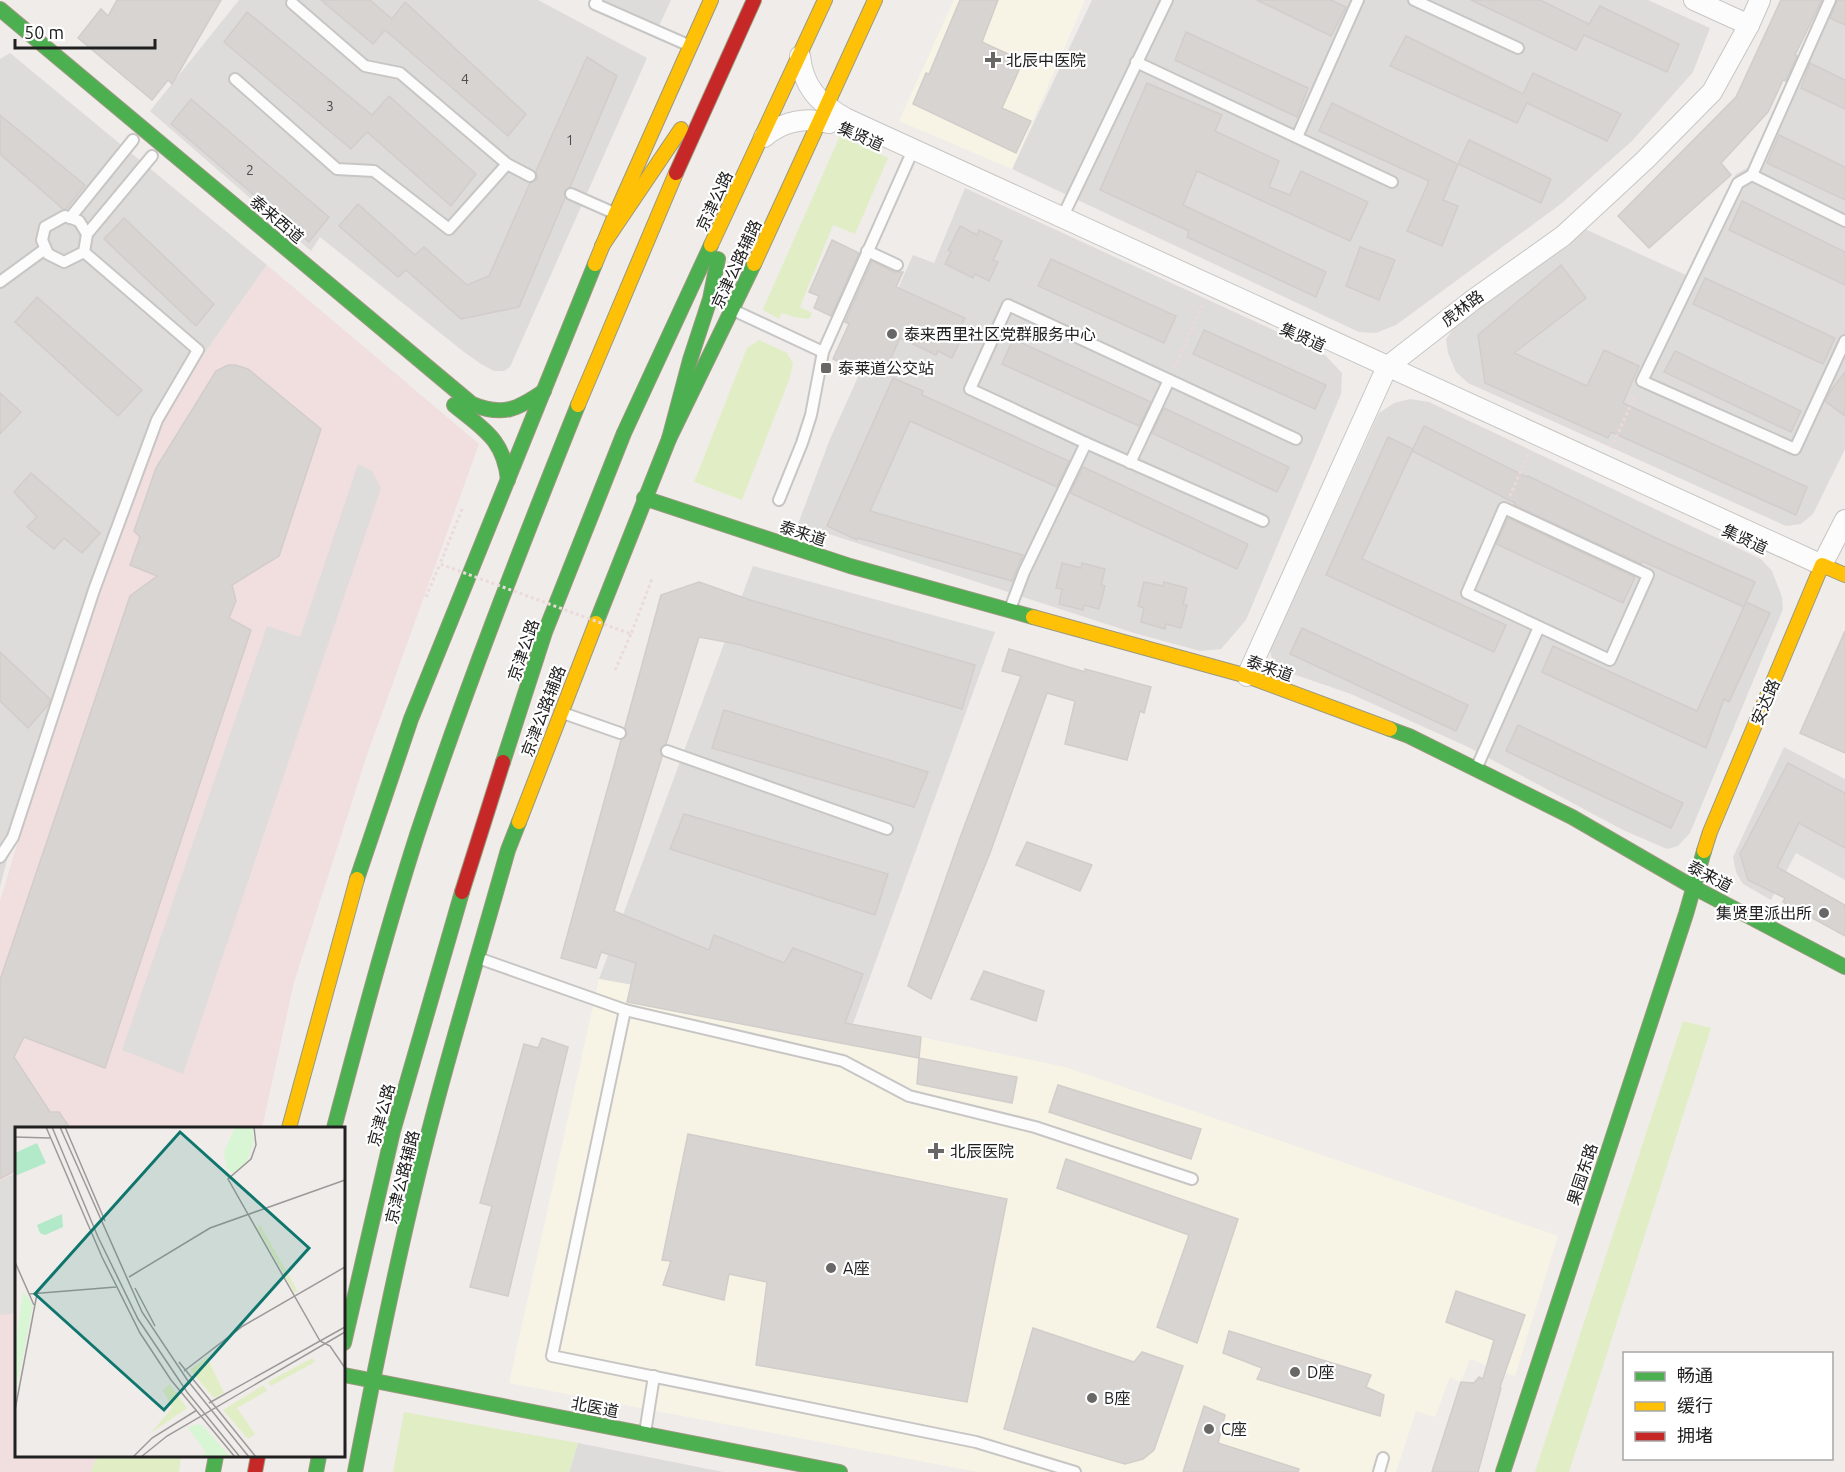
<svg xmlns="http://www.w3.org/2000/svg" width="1845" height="1472" font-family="Ubuntu,'Noto Sans SC',sans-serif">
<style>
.residential{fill:#dedcdb}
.commercial{fill:#f1dfe0}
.education{fill:#f8f4e5}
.grass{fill:#e1eec5}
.parking{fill:#dfdddc}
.building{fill:#d7d4d2;stroke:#d2cdca;stroke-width:1.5}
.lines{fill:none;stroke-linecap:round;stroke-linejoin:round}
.lane-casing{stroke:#c7c6c5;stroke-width:14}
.street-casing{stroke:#c7c6c5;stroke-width:22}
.fast-casing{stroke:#9b987f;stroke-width:16}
.slow-casing{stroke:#9b987f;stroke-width:16}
.jam-casing{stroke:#9b987f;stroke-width:16}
.path{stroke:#ecd9db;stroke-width:3;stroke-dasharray:3 3;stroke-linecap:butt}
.lane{stroke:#fdfcfc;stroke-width:10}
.street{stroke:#fdfcfc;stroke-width:20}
.fast{stroke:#4caf50;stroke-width:14}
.slow{stroke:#ffc107;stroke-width:14}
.jam{stroke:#c62828;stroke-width:14}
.path-bridge{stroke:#ecd9db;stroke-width:3;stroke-dasharray:3 3;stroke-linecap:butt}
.poi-dot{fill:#686766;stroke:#fff;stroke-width:2}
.labels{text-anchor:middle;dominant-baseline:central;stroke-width:4.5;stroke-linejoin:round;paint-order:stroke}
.number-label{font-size:14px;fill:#4e4d4c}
.poi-label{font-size:16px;fill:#202020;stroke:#fff;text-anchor:start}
.street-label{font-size:16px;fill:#202020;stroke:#fff}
.inset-road{fill:none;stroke:#9c9a99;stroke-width:1.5}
.view{fill:#0f766e;fill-opacity:0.15;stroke:#0f766e;stroke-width:3}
.inset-edge{fill:none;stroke:#202020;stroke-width:3}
</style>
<rect width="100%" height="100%" fill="#efece9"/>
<g class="residential">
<polygon points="239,0 538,0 647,58 510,367 504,371 494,371 481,364 464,352 320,237 311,251 150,111"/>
<polygon points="602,0 671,0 658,28"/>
<polygon points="1092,0 1648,0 1710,28 1693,72 1632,141 1562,203 1396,325 1376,333 1359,332 1012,169"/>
<polygon points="1827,0 1845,0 1845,449 1813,514 1801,524 1786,526 1468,383 1456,372 1448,353 1446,339 1462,317 1585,229 1686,275 1691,271 1736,174 1749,167"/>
<polygon points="10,53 267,265 157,421 13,837 0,887 0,59"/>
<polygon points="965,188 1293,339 1326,356 1342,373 1341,394 1246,620 1221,649 1200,651 1134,633 798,524 830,439 913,255 934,263"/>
<polygon points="1410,399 1429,402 1761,559 1772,571 1782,597 1783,609 1690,833 1678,846 1667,849 1623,830 1468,747 1351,694 1290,673 1273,664 1270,650 1379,413 1394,403"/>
<polygon points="753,566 995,632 853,1024 921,1037 599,979"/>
<polygon points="1784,747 1845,779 1845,880 1796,853 1771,900 1743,884 1736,872 1733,857"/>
<polygon points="578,1443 723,1472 569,1472"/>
</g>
<polygon class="commercial" points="267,265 479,444 368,752 294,982 262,1128 16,1128 16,1456 97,1456 91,1472 0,1472 0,901 94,590 157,421"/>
<g class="education">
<polygon points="954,0 1085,0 1012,169 899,121"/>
<polygon points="599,979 925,1038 1065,1067 1558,1236 1515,1376 1470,1359 1461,1382 1450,1377 1435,1417 1416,1411 1396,1472 978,1472 509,1383"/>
</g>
<g class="grass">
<polygon points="840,136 888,158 855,234 833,225 800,307 812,313 809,319 794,317 782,313 779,319 763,310 764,307"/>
<polygon points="759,340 787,353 793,364 789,380 742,500 694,482 747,348"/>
<polygon points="1683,1021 1711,1028 1569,1472 1535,1472"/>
<polygon points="404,1412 578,1443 569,1472 393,1472"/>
<polygon points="97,1456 181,1456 179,1472 91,1472"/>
</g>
<g class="parking">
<polygon points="358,464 372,471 381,488 183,1074 122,1050 267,626 300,637"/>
<polygon points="16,1173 16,1313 0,1315 0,1181"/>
</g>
<g class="building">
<polygon points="117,0 221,0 172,84 168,80 152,100 78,38 101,9 108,16"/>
<polygon points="321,0 370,0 392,19 405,2 526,114 508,136 385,30 373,44"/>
<polygon points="960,0 998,0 982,42 1023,61 1002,108 1031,121 1016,153 913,104 926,73 929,74"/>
<polygon points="1257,0 1331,0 1346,7 1331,36"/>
<polygon points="1471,0 1540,0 1589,24 1588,26 1600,6 1679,44 1667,72 1584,35 1576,50"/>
<polygon points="1781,0 1822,0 1795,55 1797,56 1786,81 1783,80 1768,112 1721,163 1731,175 1649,248 1618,216 1736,97"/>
<polygon points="1837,0 1845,0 1845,25 1830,18"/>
<polygon points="247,12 372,115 389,96 476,174 451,206 367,132 351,149 224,42"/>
<polygon points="1186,32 1308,88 1297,117 1175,60"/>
<polygon points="1406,36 1523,94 1533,73 1621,114 1607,141 1527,103 1517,123 1390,66"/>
<polygon points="587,57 617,76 570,187 564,192 565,198 519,307 461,319 406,270 398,277 339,226 358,204 415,255 424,247 467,285 489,276 530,183 537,179 536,171"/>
<polygon points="1810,63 1845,80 1845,109 1801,88"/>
<polygon points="1147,83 1222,115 1215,131 1279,161 1269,187 1290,195 1301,171 1368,202 1350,241 1197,171 1183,205 1326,272 1316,297 1187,237 1189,231 1100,190"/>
<polygon points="191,99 329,217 309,242 171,124"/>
<polygon points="1332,103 1458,164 1443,200 1458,206 1442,246 1407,231 1429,181 1319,131"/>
<polygon points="0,115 85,185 66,209 63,209 0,154"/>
<polygon points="1779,135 1845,167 1845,200 1767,163"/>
<polygon points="1469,140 1551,179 1541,203 1458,164"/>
<polygon points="1742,201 1845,252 1845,285 1729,230"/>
<polygon points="124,218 214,304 196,326 104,239"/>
<polygon points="960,226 977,235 979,230 1002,241 993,260 998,262 989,281 975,274 973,278 945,264 951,252 948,250"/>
<polygon points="832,240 859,253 831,316 814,308 819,296 809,292"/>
<polygon points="1360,247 1395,260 1379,300 1346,286"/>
<polygon points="1051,259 1176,316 1164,343 1038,286"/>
<polygon points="872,261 894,272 903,272 896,287 965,318 956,337 961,339 952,358 938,351 936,355 900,338 882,378 859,368 857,371 833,359 849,324 845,322"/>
<polygon points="1561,265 1586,298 1514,353 1587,386 1604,350 1639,366 1623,403 1807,487 1796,515 1611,432 1608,438 1485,383 1478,335"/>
<polygon points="1705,278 1835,338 1823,364 1693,304"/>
<polygon points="37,297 142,390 118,416 15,322"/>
<polygon points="1204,330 1326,385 1315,409 1193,354"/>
<polygon points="1013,339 1151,402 1139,426 1002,364"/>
<polygon points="1675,351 1801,411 1791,432 1664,372"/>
<polygon points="228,365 235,365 248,369 321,429 279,556 232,585 236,601 229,618 251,630 105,1068 24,1037 14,1057 50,1112 59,1112 70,1128 16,1128 16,1170 0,1179 0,980 130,596 157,576 130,565 140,537 134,531 156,468 216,371"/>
<polygon points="1845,372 1845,416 1825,401 1830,392"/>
<polygon points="893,378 923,391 922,395 1069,461 1057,487 910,421 870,511 1023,555 1012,581 858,538 857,540 827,526"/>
<polygon points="0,393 21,412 0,434"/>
<polygon points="1164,408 1289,467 1277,492 1152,433"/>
<polygon points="1424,426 1527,477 1528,476 1660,540 1755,582 1744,607 1642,561 1641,564 1514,505 1515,503 1412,451"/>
<polygon points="1388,437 1413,449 1362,559 1506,625 1494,652 1326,575"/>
<polygon points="1083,467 1248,544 1237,569 1070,493"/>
<polygon points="31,473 100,533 82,553 64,538 54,549 27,527 37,517 14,492"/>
<polygon points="1508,518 1635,577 1623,603 1496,544"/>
<polygon points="1062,563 1081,568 1082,563 1105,569 1101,585 1105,586 1099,609 1084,605 1083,610 1059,604 1062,589 1056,588"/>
<polygon points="699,582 750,600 975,665 962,709 737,644 699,637 666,744 660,749 662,757 614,911 709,950 714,935 784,963 793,948 863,974 845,1023 921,1037 919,1058 627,1002 636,963 601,952 596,968 561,958 621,740 627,735 625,727 661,595"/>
<polygon points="1144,582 1163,586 1164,582 1187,588 1183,604 1187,605 1181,628 1166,624 1165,629 1141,622 1144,608 1138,606"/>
<polygon points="1746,602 1770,613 1729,702 1724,699 1706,748 1542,672 1553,646 1697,711"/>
<polygon points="1302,628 1468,705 1456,731 1290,654"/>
<polygon points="1845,631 1845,753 1800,733"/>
<polygon points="1009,649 1085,672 1085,669 1151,687 1144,713 1140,711 1127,760 1065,744 1075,701 1047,693 990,853 931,999 908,986 961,835 1021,676 1002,671"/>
<polygon points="0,652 50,699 49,704 28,728 0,701"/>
<polygon points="724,710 928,772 914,807 712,748"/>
<polygon points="1518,725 1683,803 1671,828 1506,751"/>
<polygon points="1788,763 1845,793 1845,848 1799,823 1777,867 1845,905 1845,936 1783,902 1785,898 1748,880 1740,854"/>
<polygon points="684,814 888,874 875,915 670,849"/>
<polygon points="1027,842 1092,865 1080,891 1016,865"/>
<polygon points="984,971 1044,991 1036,1021 971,999"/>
<polygon points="542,1038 568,1047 508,1296 470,1287 492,1206 480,1203 524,1044 538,1048"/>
<polygon points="919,1058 1017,1077 1012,1103 917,1084"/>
<polygon points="1058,1085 1201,1129 1191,1159 1049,1112"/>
<polygon points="688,1134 1007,1199 967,1402 756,1365 767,1282 729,1274 724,1300 663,1285 671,1261 662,1260"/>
<polygon points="1066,1159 1238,1219 1197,1343 1157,1327 1189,1235 1057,1188"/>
<polygon points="1456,1291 1525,1315 1500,1387 1501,1388 1478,1472 1432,1472 1461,1382 1474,1383 1479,1377 1483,1379 1494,1340 1446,1322"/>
<polygon points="1033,1328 1134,1362 1142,1352 1183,1366 1154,1450 1143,1459 1125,1464 1004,1429"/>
<polygon points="1229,1331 1371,1375 1366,1387 1384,1395 1380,1416 1257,1379 1262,1368 1223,1353"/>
<polygon points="1204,1406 1225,1415 1218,1443 1299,1469 1298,1472 1183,1472"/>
</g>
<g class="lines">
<defs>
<g id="lane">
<polyline points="597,0 595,4 688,45"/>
<polyline points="1414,0 1518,48"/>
<polyline points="1830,0 1752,175 1738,183 1642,381 1795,449 1845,341"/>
<polyline points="292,3 365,66 400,73 507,164 530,176"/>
<polyline points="1136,62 1392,182"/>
<polyline points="235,79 337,169 374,171 449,229 507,164"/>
<polyline points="1297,137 1358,0"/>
<polyline points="1752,175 1845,221"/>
<polyline points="571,194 614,213"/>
<polygon points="65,216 79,221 87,234 84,252 64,262 48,254 42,240 45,227"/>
<polyline points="70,218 133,140"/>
<polyline points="1061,220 1167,0"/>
<polyline points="87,234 152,156"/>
<polyline points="867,251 897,265"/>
<polyline points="0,282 45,249"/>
<polyline points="733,310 823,352"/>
<polyline points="1130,463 1169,380"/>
<polyline points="779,500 802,443 811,415 823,352 913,150"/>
<polygon points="1504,508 1648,575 1610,660 1467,593"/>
<polyline points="1263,521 1086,443 970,389 1008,305 1296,439"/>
<polyline points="1010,609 1024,572 1086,443"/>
<polyline points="560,712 620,733"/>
<polyline points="667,751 887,829"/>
<polyline points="1476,769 1539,627"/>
<polyline points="0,857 13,837 94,590 157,420 198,350 84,252"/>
<polyline points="478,958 625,1010 552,1356 976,1442 1075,1472"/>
<polyline points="625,1010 843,1061 909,1096 1035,1127 1192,1179"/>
<polyline points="645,1433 654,1376"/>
<polyline points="1379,1472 1383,1458"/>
</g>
<g id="street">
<polyline points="1694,0 1749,25"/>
<path d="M800,56C803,87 819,103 845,118L1822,565L1845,520"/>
<path d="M764,137C783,121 806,117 829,123"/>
<polyline points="1247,676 1387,367 1473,300 1563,236 1645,160 1712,92 1749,25 1760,0"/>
</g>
<g id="fast">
<path d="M0,9L472,404C503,417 518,409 544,391"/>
<path d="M454,405C483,429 504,439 508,480"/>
<polyline points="669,439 690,360 710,299 718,259"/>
<polyline points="644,498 850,566 1033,617"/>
<polyline points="596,623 669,439 754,264"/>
<polyline points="1390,729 1409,736 1572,817 1693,887 1845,967"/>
<polyline points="503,762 545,632 624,433 711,245"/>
<polyline points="357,879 411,719 595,264"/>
<path d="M334,1128C360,1030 386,932 417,835C465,690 521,547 578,405"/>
<polyline points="344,1343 393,1131 462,892"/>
<polyline points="344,1375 840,1472"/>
<polyline points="213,1472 216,1456"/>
<polyline points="316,1472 319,1456"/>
<path d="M355,1472C373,1378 392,1285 414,1192C441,1077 476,964 508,850L519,822"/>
<polyline points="1503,1472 1686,914 1704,851"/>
</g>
<g id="slow">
<polyline points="711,245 825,0"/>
<polyline points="602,246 681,129"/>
<polyline points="595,264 616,213 711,0"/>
<polyline points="754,264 875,0"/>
<polyline points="578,405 676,173"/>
<polyline points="1033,617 1247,676 1390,729"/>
<polyline points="519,822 596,623"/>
<polyline points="1704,851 1710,832 1822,565 1845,575"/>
<polyline points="289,1128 357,879"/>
</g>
<g id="jam">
<polyline points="676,173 754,0"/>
<polyline points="462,892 503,762"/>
<polyline points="255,1472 258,1456"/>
</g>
</defs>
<use href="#lane" class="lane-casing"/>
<use href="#street" class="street-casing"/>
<use href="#fast" class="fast-casing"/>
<use href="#slow" class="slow-casing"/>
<use href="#jam" class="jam-casing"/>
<g class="path">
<polyline points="1174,368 1204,302"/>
<polyline points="1611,448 1636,394"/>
<polyline points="1510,496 1529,452"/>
<polyline points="426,597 440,564"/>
<polyline points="615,670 631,634"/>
</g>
<use href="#lane" class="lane"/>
<use href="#street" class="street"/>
<use href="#fast" class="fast"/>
<use href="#slow" class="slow"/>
<use href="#jam" class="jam"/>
<polyline class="path-bridge" points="462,509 440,564 631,634 652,579"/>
</g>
<g class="poi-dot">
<path d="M990 51h6v6h6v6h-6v6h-6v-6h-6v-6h6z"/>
<circle cx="892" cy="334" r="6"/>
<rect x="820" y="362" width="12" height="12" rx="3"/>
<circle cx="1824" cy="913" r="6"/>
<path d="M933 1142h6v6h6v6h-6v6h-6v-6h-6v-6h6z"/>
<circle cx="831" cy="1268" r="6"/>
<circle cx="1295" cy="1372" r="6"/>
<circle cx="1092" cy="1398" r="6"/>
<circle cx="1209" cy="1429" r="6"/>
</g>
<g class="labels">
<g class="number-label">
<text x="465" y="79">4</text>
<text x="330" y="106">3</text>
<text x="570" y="140">1</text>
<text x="250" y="170">2</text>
</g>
<g class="poi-label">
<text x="1006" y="60">北辰中医院</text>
<text x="904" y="334">泰来西里社区党群服务中心</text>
<text x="838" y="368">泰莱道公交站</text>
<text x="1812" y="913" text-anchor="end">集贤里派出所</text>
<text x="950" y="1151">北辰医院</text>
<text x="843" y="1268">A座</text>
<text x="1307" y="1372">D座</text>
<text x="1104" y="1398">B座</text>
<text x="1221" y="1429">C座</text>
</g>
<g class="street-label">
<text transform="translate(861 136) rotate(24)">集贤道</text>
<text transform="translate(714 201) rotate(-65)">京津公路</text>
<text transform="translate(277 219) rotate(40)">泰来西道</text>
<text transform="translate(736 264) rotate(-65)">京津公路辅路</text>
<text transform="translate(1462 308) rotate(-37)">虎林路</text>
<text transform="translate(1303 337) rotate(24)">集贤道</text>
<text transform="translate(803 533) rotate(18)">泰来道</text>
<text transform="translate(1745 539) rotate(25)">集贤道</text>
<text transform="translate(523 650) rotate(-71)">京津公路</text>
<text transform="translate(1270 668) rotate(19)">泰来道</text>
<text transform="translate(1765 702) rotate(-67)">安达路</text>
<text transform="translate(543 711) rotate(-69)">京津公路辅路</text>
<text transform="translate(1710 876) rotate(28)">泰来道</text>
<text transform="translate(381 1115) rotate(-75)">京津公路</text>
<text transform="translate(1582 1174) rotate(-72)">果园东路</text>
<text transform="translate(402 1177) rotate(-76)">京津公路辅路</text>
<text transform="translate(595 1407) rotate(11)">北医道</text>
</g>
</g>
<g transform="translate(15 1127)">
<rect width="330" height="330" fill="#efece9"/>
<path d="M245,98L273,147L283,165H279L242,100ZM192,230L209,266L199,271L175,243ZM297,231L300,235L256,259L253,255ZM155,257L172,281L136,306L157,281L148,263ZM248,258L252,264L222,281L240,307L233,312L208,283Z" fill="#e1eec5"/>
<path d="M220,0H237L239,14L231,37L219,46L212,42L209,26ZM8,164L18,178L0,267V219ZM182,297L188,299L215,330H184L191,325L173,301Z" fill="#d8f6d3"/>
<path d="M22,16L31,36L0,49V26ZM47,87L48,100L30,108L25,106L22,98Z" fill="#b1e9c9"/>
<path class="inset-road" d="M31,0L87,130L125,206L156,253L220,330M37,0L83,110L123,192L172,265L225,330M45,0L127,185L173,254L234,330M50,0L90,94M239,0L241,18L236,32L213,52L305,214L315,219L330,241M0,10L35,11M0,135L19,178M114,150L195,101L330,53M120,161L140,199M14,167L101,160M164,235L241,330M169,244L228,199L330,140M194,276L330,200M0,283L22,167M118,330L137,311L182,283M126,330L152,309L330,205"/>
<path class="view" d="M165,5L294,121L149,283L20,167Z"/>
<rect width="330" height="330" class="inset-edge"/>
</g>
<rect x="1623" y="1352" width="210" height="108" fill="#ffffff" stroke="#a6a6a6" stroke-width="1.5"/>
<rect x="1635" y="1372" width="30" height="9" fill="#4caf50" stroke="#a6a6a6" stroke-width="1.5"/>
<text x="1677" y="1382" font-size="18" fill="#202020">畅通</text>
<rect x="1635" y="1402" width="30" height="9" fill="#ffc107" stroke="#a6a6a6" stroke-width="1.5"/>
<text x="1677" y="1412" font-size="18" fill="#202020">缓行</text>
<rect x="1635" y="1432" width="30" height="9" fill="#c62828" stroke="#a6a6a6" stroke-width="1.5"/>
<text x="1677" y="1442" font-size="18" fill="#202020">拥堵</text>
<path d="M15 39v9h140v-9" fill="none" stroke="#202020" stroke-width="3"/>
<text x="24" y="39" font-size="18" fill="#202020" stroke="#ffffff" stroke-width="4.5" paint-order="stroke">50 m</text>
</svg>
